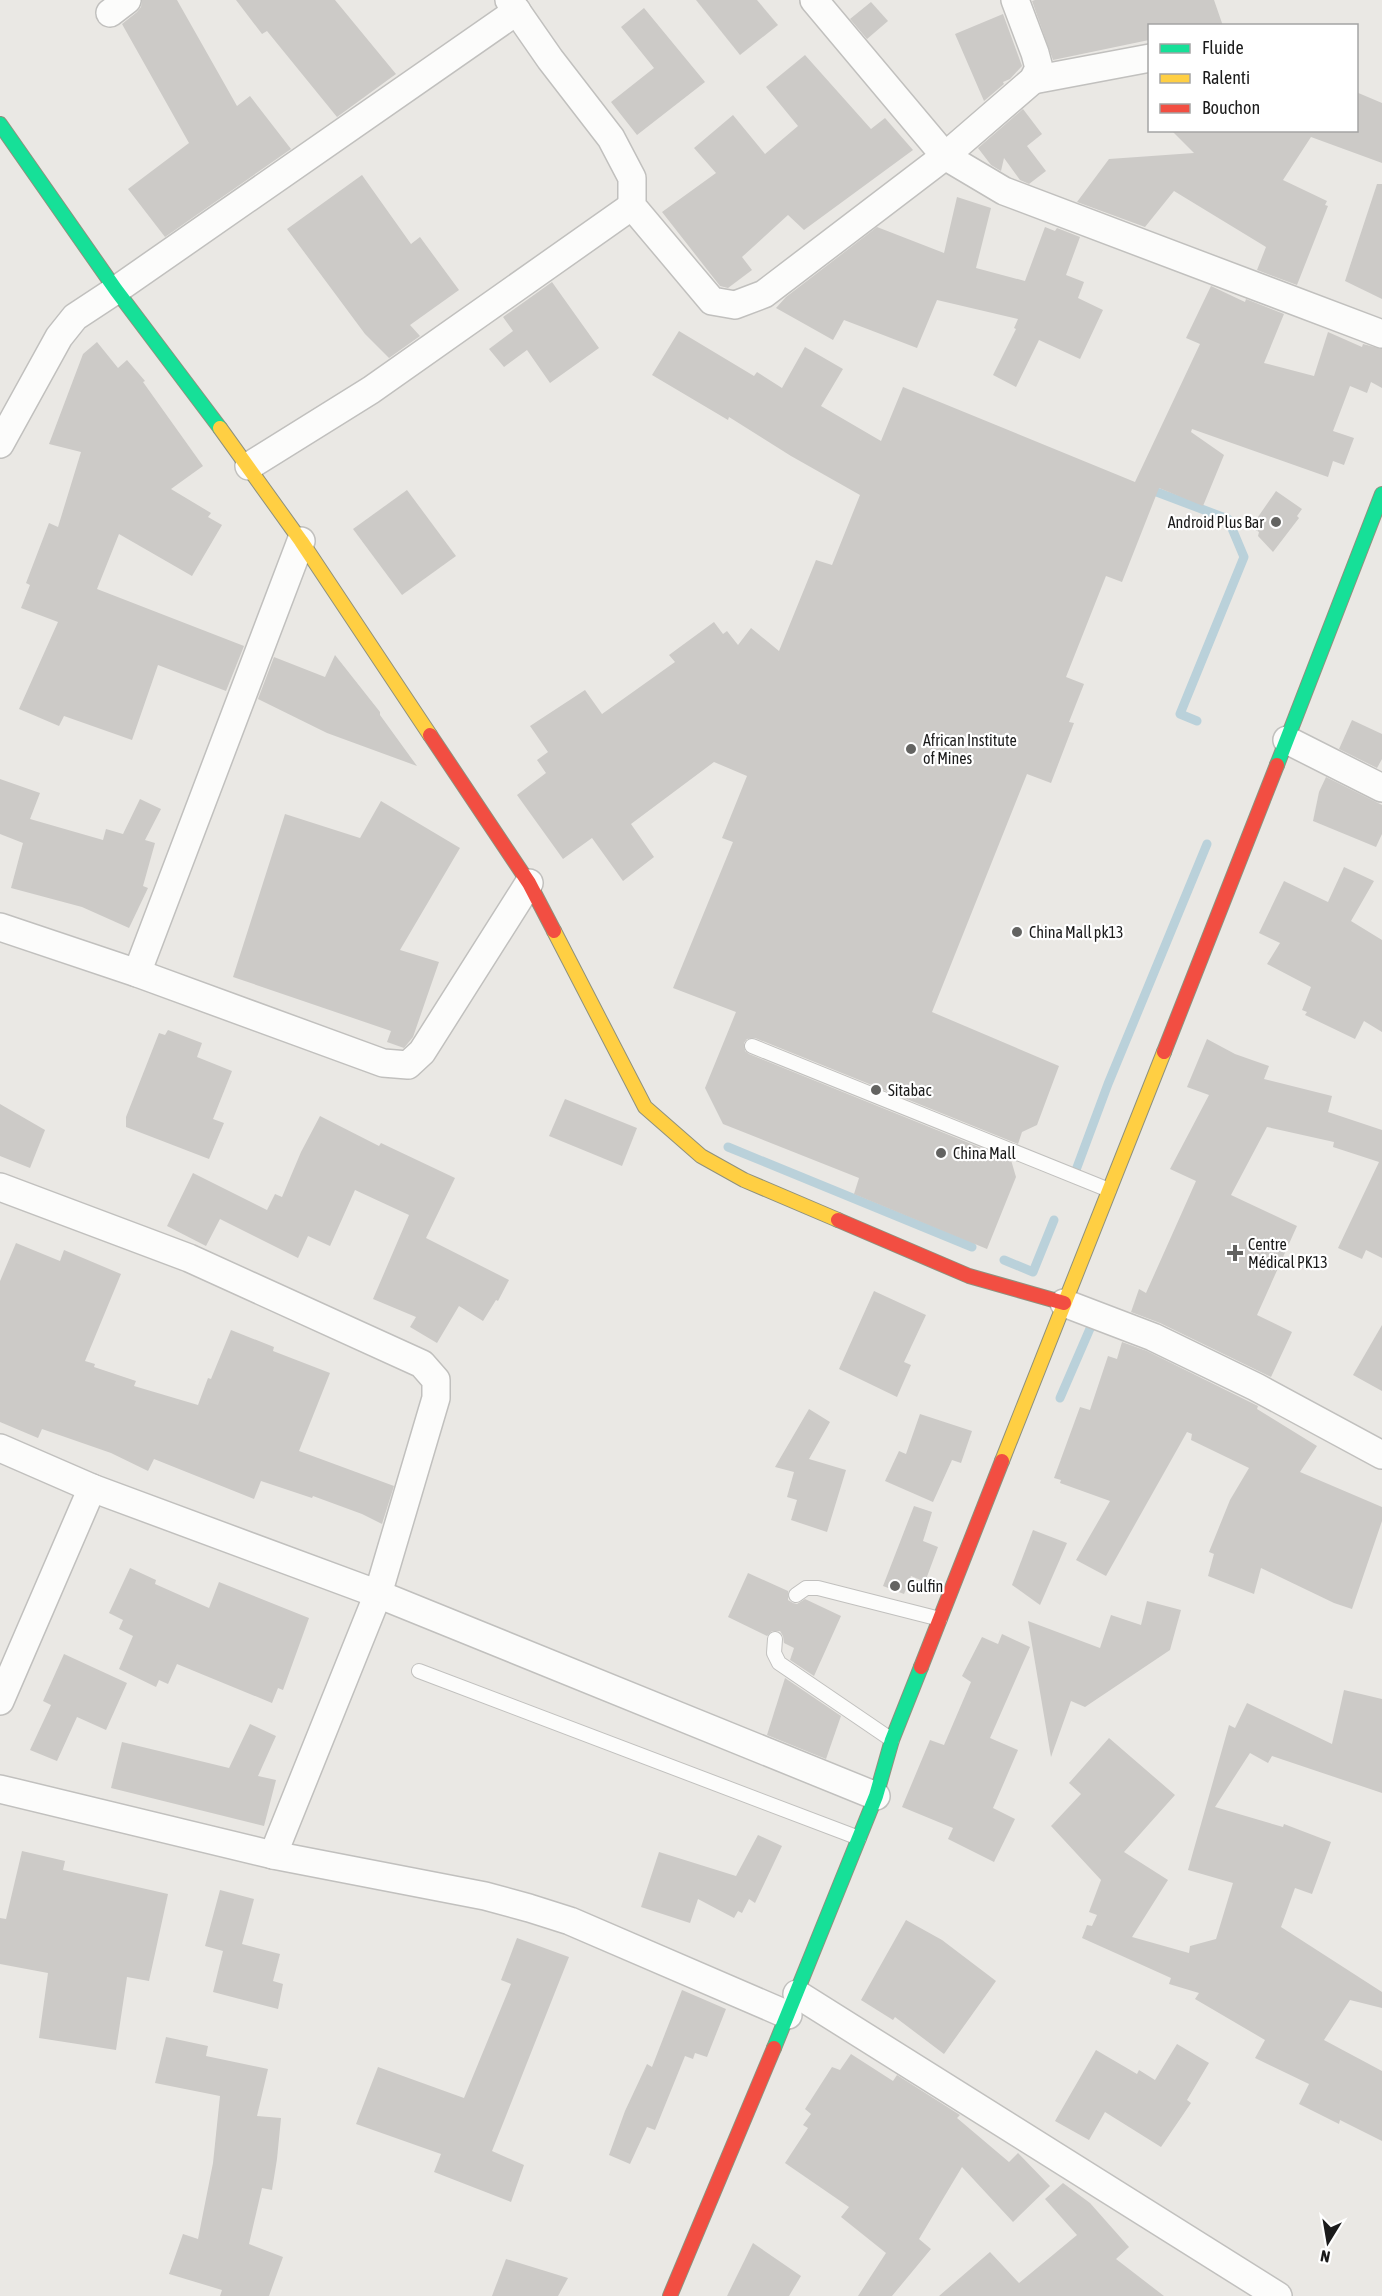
<svg xmlns="http://www.w3.org/2000/svg" width="1382" height="2296" font-family="'Asap Condensed',sans-serif">
<style>
.lines{fill:none;stroke-linecap:round;stroke-linejoin:round}
.stream{stroke:#bad1da;stroke-width:9}
.building{fill:#cccac7}
.lane-casing{stroke:#c1c0be;stroke-width:16}
.street-casing{stroke:#c1c0be;stroke-width:30}
.fast-casing{stroke:#8e917e;stroke-width:16}
.slow-casing{stroke:#8e917e;stroke-width:16}
.jam-casing{stroke:#8e917e;stroke-width:16}
.lane{stroke:#fcfcfb;stroke-width:14}
.street{stroke:#fcfcfb;stroke-width:27}
.fast{stroke:#16e098;stroke-width:14}
.slow{stroke:#ffcf43;stroke-width:14}
.jam{stroke:#f24e42;stroke-width:14}
.poi-dot{fill:#636361;stroke:#fff;stroke-width:2}
.labels{text-anchor:middle;dominant-baseline:central;stroke-width:4.5;stroke-linejoin:round;paint-order:stroke}
.poi-label{font-size:16px;fill:#1b1b1b;stroke:#fff;text-anchor:start}
</style>
<rect width="100%" height="100%" fill="#eae8e4"/>
<g class="lines">
<g class="stream">
<polyline points="1146,488 1228,519 1244,557 1180,714 1197,721"/>
<polyline points="728,1147 972,1247"/>
<polyline points="1076,1170 1108,1084 1207,844"/>
<polyline points="1004,1260 1033,1272 1054,1220"/>
<polyline points="1060,1398 1092,1324"/>
</g>
</g>
<g class="building">
<polygon points="142,0 177,0 237,106 250,96 291,149 165,237 128,189 189,143 122,24 137,12 141,7"/>
<polygon points="236,0 335,0 396,74 337,117 267,31 262,34"/>
<polygon points="696,0 757,0 778,25 740,55"/>
<polygon points="1035,0 1214,0 1223,26 1149,26 1149,40 1053,60 1032,1"/>
<polygon points="871,2 888,21 867,39 850,19"/>
<polygon points="644,8 705,82 637,135 611,102 654,68 621,27"/>
<polygon points="1003,14 1022,66 1010,79 1003,82 1004,84 984,101 955,34"/>
<polygon points="805,55 871,129 885,118 913,150 804,230 788,215 742,257 752,270 728,288 720,286 662,212 716,173 694,148 733,115 765,154 798,126 766,87"/>
<polygon points="1356,92 1382,103 1382,163 1311,137 1283,180 1327,201 1325,205 1328,206 1297,285 1257,270 1266,247 1174,191 1145,227 1077,202 1109,159 1194,153 1171,130 1356,130"/>
<polygon points="1023,109 1042,134 1027,146 1046,171 1029,184 1020,180 1004,158 1001,171 991,165 978,148"/>
<polygon points="362,175 411,244 420,237 459,290 410,325 420,336 389,358 365,334 287,229"/>
<polygon points="1377,184 1382,184 1382,299 1345,281"/>
<polygon points="957,197 991,208 976,268 1025,281 1045,227 1055,231 1057,228 1080,237 1066,275 1084,282 1078,298 1103,310 1080,359 1039,340 1016,387 993,375 1016,329 1014,328 1018,319 937,300 917,348 844,320 833,340 776,308 786,297 877,227 944,253"/>
<polygon points="552,282 599,348 550,383 527,350 504,367 489,349 513,331 503,317"/>
<polygon points="1211,286 1245,302 1246,299 1284,314 1264,363 1314,376 1328,332 1362,347 1363,344 1382,349 1382,388 1371,382 1367,393 1350,386 1333,431 1354,438 1344,465 1333,461 1328,477 1192,429 1191,432 1224,455 1203,506 1159,488 1122,582 1106,576 1066,677 1084,684 1069,722 1074,723 1051,783 1027,774 932,1012 1059,1066 1037,1125 1022,1132 1018,1144 755,1038 747,1039 744,1043 745,1051 749,1054 1011,1160 1016,1177 987,1249 854,1194 859,1178 723,1124 705,1088 736,1012 673,988 733,842 722,838 747,776 714,762 631,824 654,857 623,881 592,838 563,859 517,795 546,773 537,760 548,752 530,726 585,690 602,714 675,662 669,655 714,622 723,634 727,631 738,645 751,628 779,651 816,560 832,565 860,495 791,456 729,417 728,420 652,375 679,331 754,376 757,372 782,388 805,347 843,369 821,406 881,441 903,387 1135,482 1200,344 1186,338"/>
<polygon points="97,342 118,368 127,360 145,381 143,382 203,466 171,489 211,513 208,517 222,525 192,576 119,534 97,589 244,646 226,691 158,665 132,740 64,716 59,726 19,709 58,622 21,608 30,585 26,583 49,523 58,527 81,452 49,444 83,354"/>
<polygon points="407,490 456,556 402,595 353,529"/>
<polygon points="1276,491 1302,509 1297,516 1299,518 1273,552 1258,536 1259,532 1251,527"/>
<polygon points="335,655 380,712 380,715 417,766 327,733 258,699 274,657 325,677"/>
<polygon points="1352,720 1382,734 1382,759 1377,768 1339,749"/>
<polygon points="1326,777 1382,805 1382,834 1376,847 1313,821 1319,792"/>
<polygon points="0,779 40,793 30,819 103,840 106,829 123,834 140,799 161,809 145,840 155,843 143,886 148,888 129,928 82,907 11,888 23,843 0,834"/>
<polygon points="381,801 460,848 400,950 439,962 413,1037 404,1048 387,1042 391,1031 233,977 285,814 360,838"/>
<polygon points="1344,867 1374,881 1351,921 1382,940 1382,1032 1364,1021 1355,1039 1305,1015 1307,1012 1302,1010 1311,987 1267,964 1280,943 1259,933 1284,881 1328,902"/>
<polygon points="168,1030 202,1043 197,1057 232,1071 213,1119 224,1123 209,1159 126,1127 126,1117 159,1033 165,1035"/>
<polygon points="1207,1039 1235,1054 1269,1066 1264,1079 1332,1096 1328,1112 1382,1130 1382,1258 1366,1250 1362,1259 1338,1248 1379,1162 1333,1147 1334,1142 1267,1127 1231,1195 1297,1226 1257,1315 1292,1332 1271,1377 1160,1323 1131,1312 1139,1289 1146,1293 1196,1181 1170,1169 1209,1095 1187,1087"/>
<polygon points="565,1099 637,1128 622,1166 549,1136"/>
<polygon points="0,1104 45,1130 30,1168 0,1156"/>
<polygon points="320,1116 379,1146 381,1143 455,1178 426,1238 509,1280 498,1301 496,1300 483,1321 459,1306 437,1343 410,1327 416,1317 373,1299 409,1215 355,1190 330,1246 308,1236 298,1258 220,1219 206,1246 167,1226 193,1173 267,1210 275,1194 282,1197 301,1152"/>
<polygon points="16,1243 60,1261 64,1250 121,1274 85,1361 95,1364 94,1367 136,1381 134,1386 198,1405 208,1378 211,1379 231,1330 274,1347 273,1351 330,1373 299,1451 394,1486 382,1524 362,1514 313,1496 312,1498 261,1481 254,1499 154,1459 148,1471 111,1453 42,1429 38,1438 0,1422 0,1281"/>
<polygon points="874,1291 926,1315 904,1362 911,1365 897,1397 839,1369"/>
<polygon points="1382,1325 1382,1391 1353,1375"/>
<polygon points="1122,1342 1147,1351 1258,1406 1257,1409 1317,1446 1300,1472 1382,1507 1382,1521 1352,1609 1334,1603 1261,1568 1254,1594 1208,1576 1214,1554 1209,1552 1230,1500 1249,1468 1191,1440 1192,1434 1187,1432 1106,1576 1076,1560 1110,1501 1060,1483 1061,1480 1054,1478 1080,1407 1090,1410 1108,1356 1117,1359"/>
<polygon points="809,1409 830,1422 809,1459 846,1470 827,1532 791,1520 797,1500 787,1497 794,1472 775,1467"/>
<polygon points="920,1414 972,1431 961,1463 952,1460 933,1502 885,1481 899,1451 906,1454"/>
<polygon points="914,1506 932,1512 923,1541 938,1547 925,1582 911,1576 904,1594 883,1586"/>
<polygon points="1033,1530 1067,1543 1040,1605 1012,1585"/>
<polygon points="130,1568 156,1580 155,1584 209,1608 219,1582 309,1618 283,1690 278,1688 272,1703 177,1664 168,1684 159,1680 156,1687 119,1669 133,1636 119,1629 123,1620 109,1613"/>
<polygon points="748,1573 788,1591 788,1600 793,1603 797,1604 805,1599 841,1616 814,1676 790,1660 794,1648 784,1643 783,1636 780,1631 772,1631 767,1636 728,1617"/>
<polygon points="1147,1601 1181,1610 1170,1650 1085,1707 1071,1701 1051,1757 1028,1621 1100,1648 1111,1615 1141,1625"/>
<polygon points="1002,1634 1030,1647 990,1738 1018,1750 993,1808 1015,1819 994,1862 948,1839 953,1828 902,1807 930,1740 944,1745 971,1682 962,1676 982,1637 998,1644"/>
<polygon points="64,1654 127,1683 106,1730 77,1717 57,1761 30,1750 51,1705 43,1701"/>
<polygon points="785,1678 841,1716 826,1759 767,1735"/>
<polygon points="1344,1690 1382,1699 1382,1793 1272,1756 1268,1763 1250,1753 1215,1807 1283,1827 1284,1824 1331,1842 1312,1894 1295,1888 1281,1927 1382,1992 1382,2008 1350,2000 1324,2040 1382,2071 1382,2141 1340,2120 1339,2124 1299,2104 1309,2084 1255,2058 1265,2040 1195,1999 1199,1993 1169,1984 1171,1978 1082,1938 1087,1925 1092,1926 1097,1915 1089,1912 1101,1880 1051,1826 1081,1794 1069,1783 1109,1738 1175,1795 1124,1852 1168,1880 1132,1937 1189,1953 1190,1946 1216,1939 1233,1883 1188,1870 1229,1725 1235,1728 1247,1703 1332,1744"/>
<polygon points="250,1724 276,1736 258,1776 276,1780 264,1826 111,1788 122,1742 229,1768"/>
<polygon points="758,1835 782,1846 755,1903 749,1899 742,1913 738,1911 734,1918 698,1899 690,1923 641,1907 659,1852 736,1876"/>
<polygon points="22,1851 65,1861 63,1870 168,1894 149,1981 127,1977 116,2050 39,2038 48,1973 0,1964 0,1918 6,1919"/>
<polygon points="220,1890 254,1899 242,1944 280,1954 273,1981 283,1984 278,2009 213,1992 223,1951 205,1946"/>
<polygon points="906,1920 942,1940 996,1981 944,2054 895,2017 893,2020 861,2000"/>
<polygon points="517,1938 569,1957 492,2151 524,2165 511,2202 434,2172 441,2154 356,2124 378,2067 464,2098 511,1984 501,1980"/>
<polygon points="682,1990 726,2009 707,2057 695,2053 693,2059 685,2056 655,2130 647,2127 630,2164 609,2155 625,2111 647,2064 652,2067"/>
<polygon points="166,2037 208,2046 206,2056 268,2069 257,2116 281,2118 277,2159 272,2190 262,2188 249,2244 283,2257 269,2296 220,2296 222,2290 169,2274 183,2234 198,2239 213,2163 220,2096 155,2083"/>
<polygon points="1177,2044 1209,2063 1187,2100 1191,2103 1161,2147 1105,2112 1089,2140 1055,2121 1096,2050 1137,2074 1139,2070 1155,2080"/>
<polygon points="851,2054 893,2081 897,2075 960,2115 957,2118 1009,2162 1018,2153 1050,2186 1013,2222 962,2167 919,2239 931,2249 892,2296 858,2296 886,2253 841,2217 849,2207 785,2163 808,2128 803,2125 811,2114 805,2109 832,2067 840,2070"/>
<polygon points="1063,2183 1090,2203 1129,2247 1116,2259 1164,2296 939,2296 990,2252 1019,2283 1077,2235 1045,2199"/>
<polygon points="753,2243 801,2276 789,2296 727,2296"/>
<polygon points="506,2259 568,2278 558,2296 492,2296"/>
</g>
<g class="lines">
<defs>
<g id="lane">
<polyline points="752,1046 1109,1190"/>
<polyline points="796,1595 806,1588 818,1588 940,1619"/>
<polyline points="775,1639 774,1653 779,1663 892,1740"/>
<polyline points="419,1671 859,1838"/>
</g>
<g id="street">
<polyline points="509,0 550,59 611,138 632,178 632,206 712,301 735,305 764,294 945,156 1033,80 1039,68 1035,53 1015,0"/>
<polyline points="814,0 945,156 1004,191 1382,334"/>
<polyline points="110,13 127,0"/>
<polyline points="1033,80 1150,58"/>
<polyline points="0,444 59,337 75,317 116,290 517,11"/>
<polyline points="249,466 371,390 632,206"/>
<polyline points="1287,740 1382,788"/>
<polyline points="0,927 137,973 383,1063 408,1065 422,1052 529,883"/>
<polyline points="137,973 301,541"/>
<polyline points="0,1187 189,1258 422,1364 436,1380 436,1398 378,1594 273,1855"/>
<polyline points="1064,1303 1153,1337 1256,1387 1382,1455"/>
<polyline points="0,1448 92,1488 378,1594 876,1796"/>
<polyline points="0,1701 92,1488"/>
<polyline points="0,1789 273,1855 485,1896 529,1908 570,1921 788,2015"/>
<polyline points="797,1994 1278,2296"/>
</g>
<g id="fast">
<polyline points="0,124 116,290 220,428"/>
<polyline points="1277,765 1382,494"/>
<polyline points="774,2048 876,1796 892,1740 921,1667"/>
</g>
<g id="slow">
<polyline points="220,428 301,541 430,735"/>
<polyline points="554,931 645,1107 701,1156 744,1180 838,1220"/>
<polyline points="1002,1461 1164,1052"/>
</g>
<g id="jam">
<polyline points="430,735 529,883 554,931"/>
<polyline points="1164,1052 1277,765"/>
<polyline points="838,1220 969,1276 1064,1303"/>
<polyline points="921,1667 1002,1461"/>
<polyline points="670,2296 774,2048"/>
</g>
</defs>
<use href="#lane" class="lane-casing"/>
<use href="#street" class="street-casing"/>
<use href="#fast" class="fast-casing"/>
<use href="#slow" class="slow-casing"/>
<use href="#jam" class="jam-casing"/>
<use href="#lane" class="lane"/>
<use href="#street" class="street"/>
<use href="#fast" class="fast"/>
<use href="#slow" class="slow"/>
<use href="#jam" class="jam"/>
</g>
<g class="poi-dot">
<circle cx="1276" cy="522" r="6"/>
<circle cx="911" cy="749" r="6"/>
<circle cx="1017" cy="932" r="6"/>
<circle cx="876" cy="1090" r="6"/>
<circle cx="941" cy="1153" r="6"/>
<path d="M1232 1244h6v6h6v6h-6v6h-6v-6h-6v-6h6z"/>
<circle cx="895" cy="1586" r="6"/>
</g>
<g class="labels">
<g class="poi-label">
<text x="1264" y="522" text-anchor="end">Android Plus Bar</text>
<text x="923" y="740">African Institute<tspan x="923" dy="18">of Mines</tspan></text>
<text x="1029" y="932">China Mall pk13</text>
<text x="888" y="1090">Sitabac</text>
<text x="953" y="1153">China Mall</text>
<text x="1248" y="1244">Centre<tspan x="1248" dy="18">Médical PK13</tspan></text>
<text x="907" y="1586">Gulfin</text>
</g>
</g>
<rect x="1148" y="24" width="210" height="108" fill="#ffffff" stroke="#a4a4a4" stroke-width="1.5"/>
<rect x="1160" y="44" width="30" height="9" fill="#16e098" stroke="#a4a4a4" stroke-width="1.5"/>
<text x="1202" y="54" font-size="18" fill="#1b1b1b">Fluide</text>
<rect x="1160" y="74" width="30" height="9" fill="#ffcf43" stroke="#a4a4a4" stroke-width="1.5"/>
<text x="1202" y="84" font-size="18" fill="#1b1b1b">Ralenti</text>
<rect x="1160" y="104" width="30" height="9" fill="#f24e42" stroke="#a4a4a4" stroke-width="1.5"/>
<text x="1202" y="114" font-size="18" fill="#1b1b1b">Bouchon</text>
<g transform="translate(1328 2242) rotate(191)" stroke="#ffffff" stroke-width="4.5" paint-order="stroke">
<path d="M0-4.5L10 22L0 15L-10 22Z" fill="#1b1b1b"/>
<text y="-9" font-size="16" font-weight="bold" text-anchor="middle" fill="#1b1b1b">N</text>
</g>
</svg>
